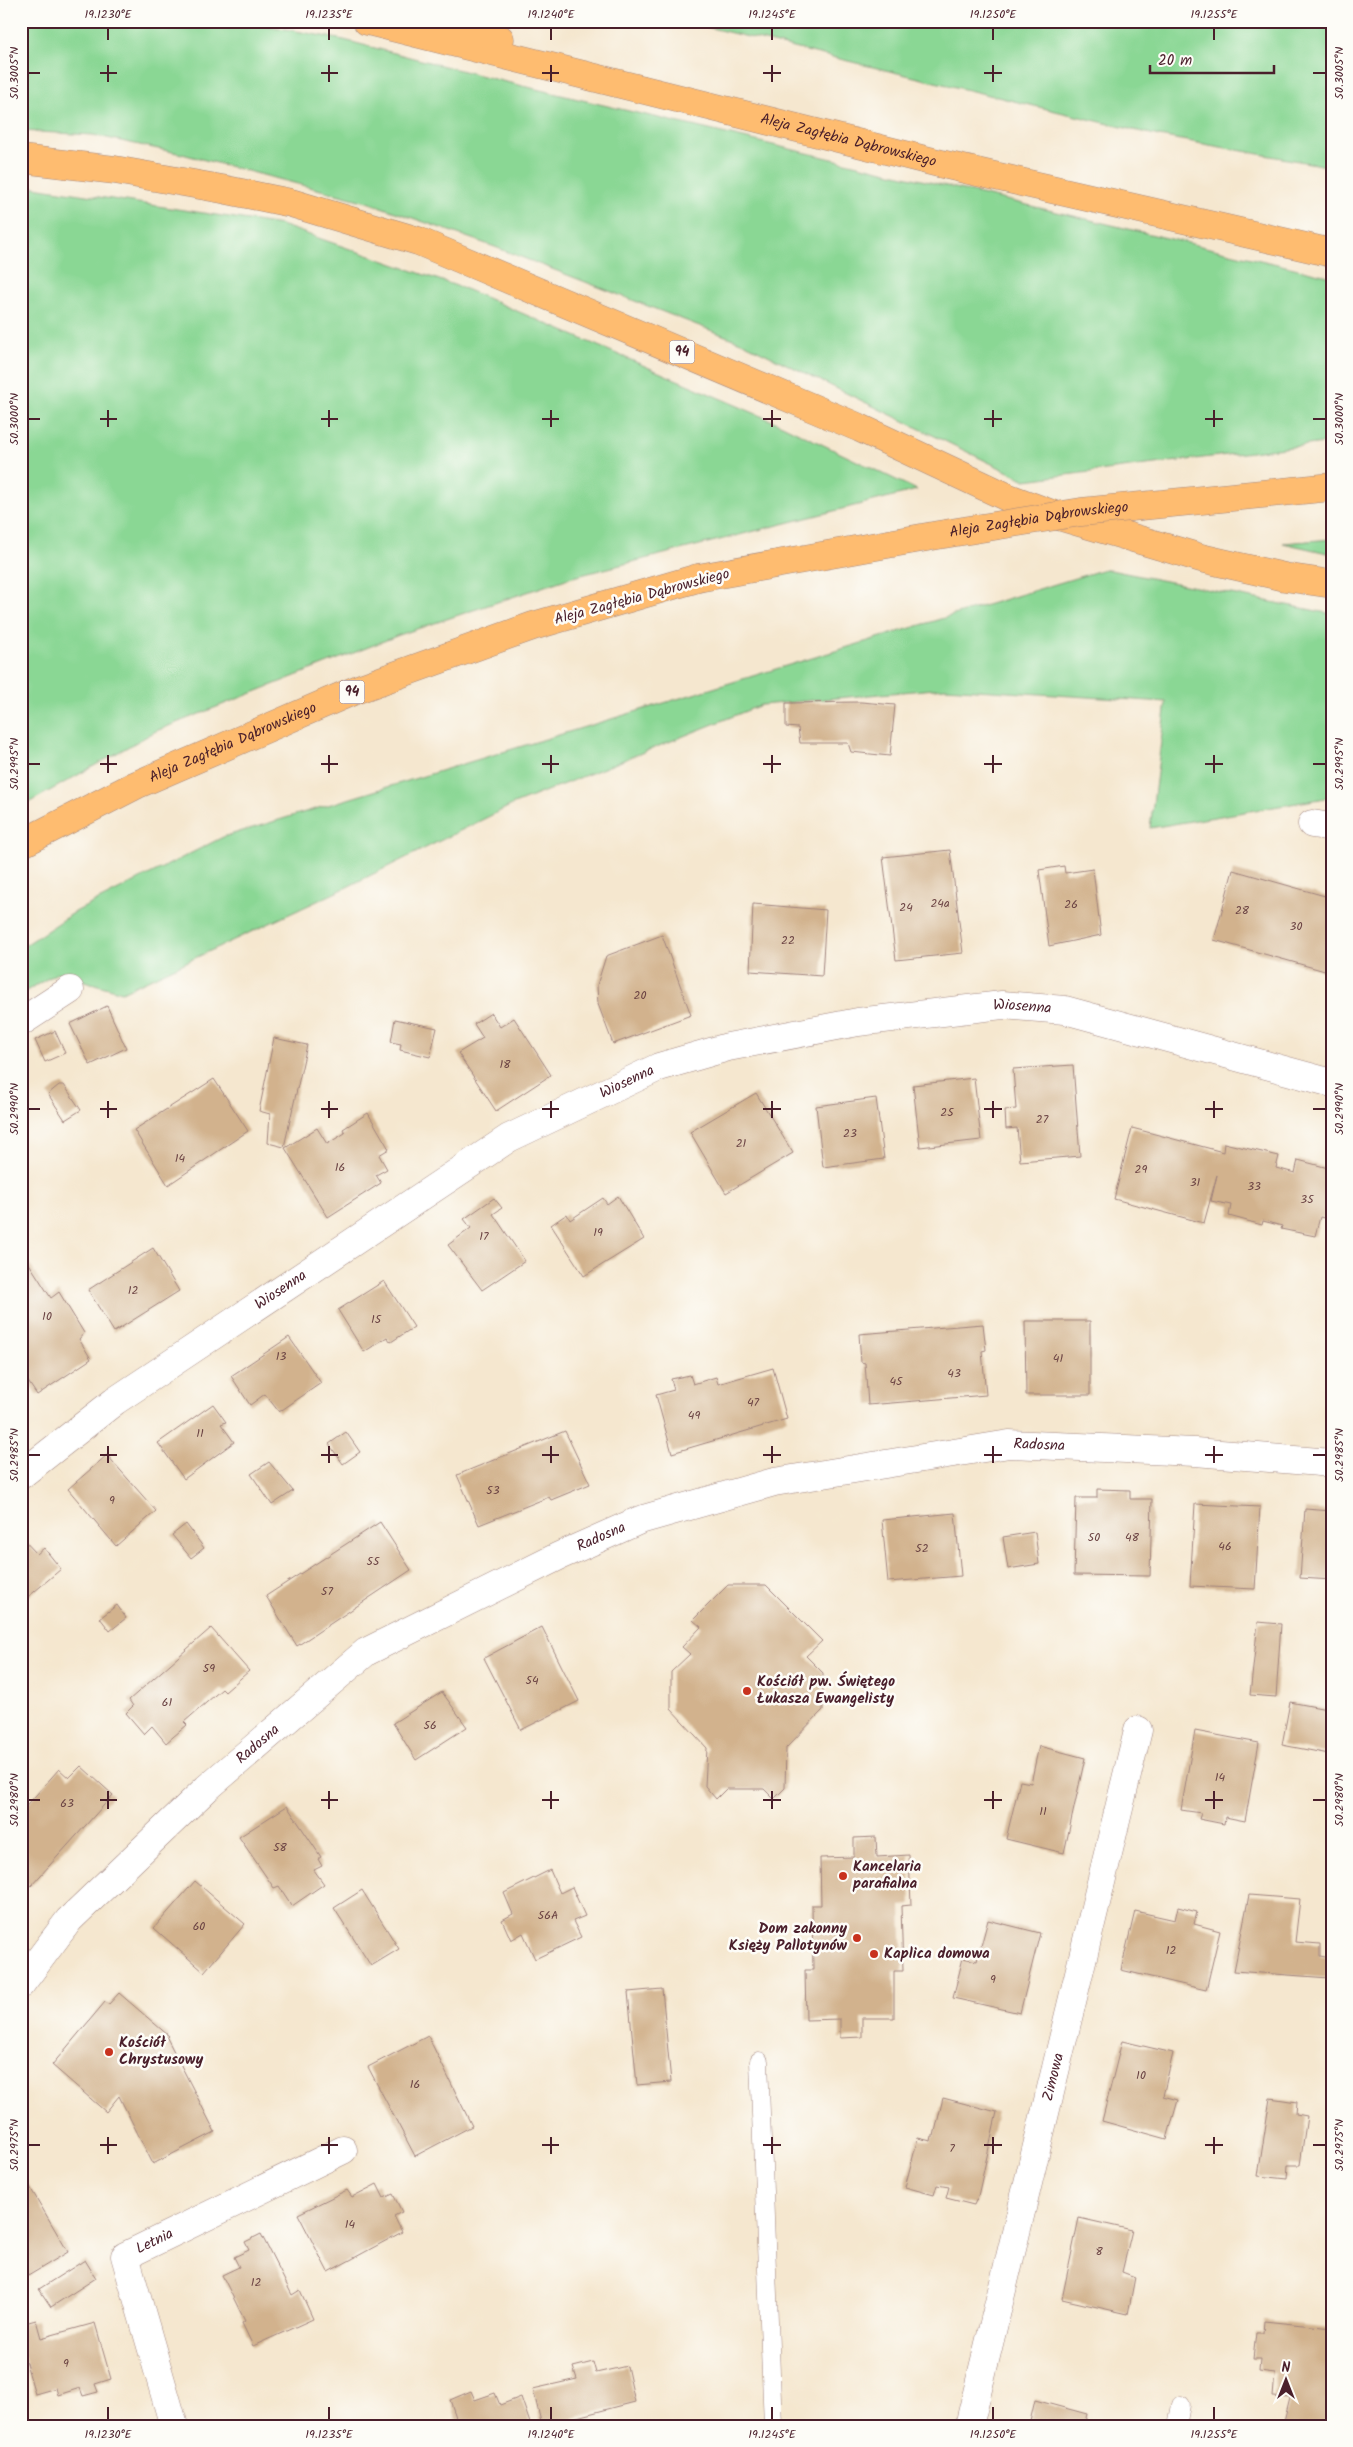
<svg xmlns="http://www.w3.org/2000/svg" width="1353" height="2447" font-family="Kalam,sans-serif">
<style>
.green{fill:#8ad794;stroke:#6a7b60}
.building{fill:#d2b28d}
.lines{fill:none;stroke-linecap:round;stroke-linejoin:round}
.lane-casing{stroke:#a0837d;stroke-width:19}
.street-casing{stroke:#a0837d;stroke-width:29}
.primary-casing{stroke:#a0837d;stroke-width:29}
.lane{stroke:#fff;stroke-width:18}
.street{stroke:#fff;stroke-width:28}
.primary{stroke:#febc70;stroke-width:28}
.primary-bridge-casing{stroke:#a0837d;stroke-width:29;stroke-linecap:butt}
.primary-bridge{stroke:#febc70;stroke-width:28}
.ticks{fill:none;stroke:#4a1f2b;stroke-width:2}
.poi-dot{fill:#c8321e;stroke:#fdfcf7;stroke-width:2}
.labels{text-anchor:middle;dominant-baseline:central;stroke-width:5;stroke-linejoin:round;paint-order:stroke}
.number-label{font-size:12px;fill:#6c4444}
.shield{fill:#fdfcf7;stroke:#806168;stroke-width:1}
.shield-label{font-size:14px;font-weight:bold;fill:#4a1f2b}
.street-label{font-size:15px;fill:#4a1f2b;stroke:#fdfcf7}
.poi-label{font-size:15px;font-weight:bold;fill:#4a1f2b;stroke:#fdfcf7;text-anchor:start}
.neatline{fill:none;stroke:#4a1f2b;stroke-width:2}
.ticks-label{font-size:12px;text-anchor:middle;fill:#4a1f2b}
</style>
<rect width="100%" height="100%" fill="#fdfcf7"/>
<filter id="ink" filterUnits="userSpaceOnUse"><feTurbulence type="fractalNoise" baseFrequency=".02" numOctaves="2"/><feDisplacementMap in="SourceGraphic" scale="10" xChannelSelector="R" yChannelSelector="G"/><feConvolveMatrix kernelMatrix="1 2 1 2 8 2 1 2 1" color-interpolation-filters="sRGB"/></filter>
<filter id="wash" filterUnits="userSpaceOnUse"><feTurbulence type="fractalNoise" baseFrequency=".0096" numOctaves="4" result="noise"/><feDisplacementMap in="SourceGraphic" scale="20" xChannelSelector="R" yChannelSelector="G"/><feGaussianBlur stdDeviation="1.12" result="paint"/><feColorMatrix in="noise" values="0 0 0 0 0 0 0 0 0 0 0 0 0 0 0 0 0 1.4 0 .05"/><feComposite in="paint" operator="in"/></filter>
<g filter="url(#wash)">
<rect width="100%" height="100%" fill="#f5e7cf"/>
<g class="green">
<polygon points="21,21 243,21 344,40 506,82 1332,277 1332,442 1025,480 741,342 495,247 367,202 182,154 93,135 21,131"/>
<polygon points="682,21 1332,21 1332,167 1159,136"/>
<polygon points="21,185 281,225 468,290 782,425 917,490 569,578 399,635 156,731 21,807"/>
<polygon points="1332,539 1332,554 1283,543"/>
<polygon points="1105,569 1332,614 1332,797 1150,828 1166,702 945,688 761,705 514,804 341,890 122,992 57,973 21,994 21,948 75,912 223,837"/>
</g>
<g id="blocks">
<g class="building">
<polygon points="861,702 895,705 890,756 851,752 848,743 800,743 798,728 786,727 786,703"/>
<polygon points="950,850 963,953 896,960 883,857"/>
<polygon points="1064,866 1065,873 1093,869 1101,935 1049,946 1039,870"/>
<polygon points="1233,870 1332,898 1332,973 1214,940"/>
<polygon points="753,904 826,910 822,976 750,971"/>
<polygon points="662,935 691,1015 613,1044 598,1004 597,985 606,956"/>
<polygon points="107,1006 126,1048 90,1065 70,1024"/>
<polygon points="491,1013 500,1027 514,1018 551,1075 496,1111 458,1053 483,1038 474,1024"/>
<polygon points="395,1019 437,1028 430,1057 400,1050 401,1044 391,1042"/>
<polygon points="55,1031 65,1053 45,1062 35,1040"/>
<polygon points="274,1038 307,1045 284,1147 268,1143 270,1114 259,1111"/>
<polygon points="1073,1065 1080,1156 1020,1161 1017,1128 1006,1129 1005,1110 1016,1109 1013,1069"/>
<polygon points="974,1078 981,1140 920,1147 913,1085"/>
<polygon points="214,1079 248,1131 168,1185 134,1130"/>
<polygon points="59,1085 64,1085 81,1110 65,1120 48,1094"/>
<polygon points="756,1093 793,1153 726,1193 690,1132"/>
<polygon points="876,1098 884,1159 823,1167 816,1106"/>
<polygon points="368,1113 389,1149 379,1155 387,1169 376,1175 381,1183 328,1217 285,1148 317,1128 327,1144 345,1133 343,1129"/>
<polygon points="1132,1128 1223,1152 1224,1143 1279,1156 1276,1168 1295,1173 1298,1160 1332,1169 1332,1220 1320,1217 1315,1236 1281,1229 1282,1226 1263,1221 1262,1225 1229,1216 1231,1205 1211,1201 1217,1175 1204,1223 1114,1199"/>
<polygon points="618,1196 644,1239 584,1276 551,1225 567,1214 570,1220 603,1198 607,1204"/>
<polygon points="494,1198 502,1208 493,1214 525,1261 482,1290 448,1245 471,1228 464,1219"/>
<polygon points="153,1248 179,1291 114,1332 88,1290"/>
<polygon points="21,1251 51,1298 59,1292 84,1333 79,1339 91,1359 37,1395 21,1371"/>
<polygon points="384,1281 414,1327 391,1342 387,1337 364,1352 338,1310"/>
<polygon points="1025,1321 1090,1321 1090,1395 1026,1395"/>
<polygon points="983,1324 986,1350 982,1351 986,1395 868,1405 865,1363 861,1362 859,1334"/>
<polygon points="289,1337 321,1383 279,1412 265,1394 250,1405 231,1376"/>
<polygon points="773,1368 787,1419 672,1453 656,1395 674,1390 671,1379 690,1375 693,1384 716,1377 718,1384"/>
<polygon points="213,1404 226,1422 221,1424 234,1442 184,1479 158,1443"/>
<polygon points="565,1431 590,1484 551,1500 549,1497 479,1525 457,1475"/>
<polygon points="346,1432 360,1452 343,1464 329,1444"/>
<polygon points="107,1455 156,1511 116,1546 68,1489"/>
<polygon points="269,1462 293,1491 272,1505 251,1474"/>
<polygon points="1097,1489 1130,1490 1130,1499 1152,1499 1150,1576 1074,1575 1076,1498 1097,1498"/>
<polygon points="1195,1504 1260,1507 1255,1589 1190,1586"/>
<polygon points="1305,1509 1332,1511 1332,1580 1300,1578"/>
<polygon points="955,1513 961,1576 888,1582 882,1520"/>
<polygon points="380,1522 411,1570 297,1646 266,1596"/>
<polygon points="186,1524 204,1548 191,1558 172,1535"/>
<polygon points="1035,1532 1039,1564 1008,1569 1003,1537"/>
<polygon points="21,1537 37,1554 44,1548 61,1569 21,1603"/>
<polygon points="728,1585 766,1585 822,1641 806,1656 823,1673 823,1710 786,1748 785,1788 774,1799 764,1789 726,1789 716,1799 705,1786 707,1748 671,1709 671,1672 690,1654 682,1647 701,1627 693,1620"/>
<polygon points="117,1605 126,1618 110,1631 100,1618"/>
<polygon points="1258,1622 1281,1624 1276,1697 1250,1695"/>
<polygon points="542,1627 579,1701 521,1730 484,1658"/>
<polygon points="211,1628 249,1671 225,1692 222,1689 184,1722 187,1725 166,1743 152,1726 144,1734 126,1713 133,1706 129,1700"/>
<polygon points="442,1692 467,1727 416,1760 393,1723"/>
<polygon points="1290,1702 1332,1710 1332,1738 1329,1754 1282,1745"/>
<polygon points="1195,1731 1259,1743 1245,1821 1225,1817 1224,1824 1199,1819 1201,1813 1181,1810"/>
<polygon points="1039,1746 1085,1758 1064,1853 1006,1839 1020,1781 1031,1783"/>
<polygon points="81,1766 113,1795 31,1886 24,1881 21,1884 21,1812 59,1769 69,1778"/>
<polygon points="287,1806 321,1857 318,1859 322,1866 314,1870 324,1884 292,1906 279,1886 274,1888 239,1837"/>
<polygon points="876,1837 877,1857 909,1855 911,1905 901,1906 903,1971 894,1971 894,2018 862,2018 862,2037 840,2038 840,2019 806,2020 805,1970 813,1970 812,1905 821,1905 820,1858 854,1857 854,1838"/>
<polygon points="550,1870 560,1893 572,1887 585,1916 573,1921 581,1937 535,1959 523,1933 511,1940 502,1920 513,1914 504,1893"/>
<polygon points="195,1881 245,1924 204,1972 154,1928"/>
<polygon points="362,1890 399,1949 371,1966 334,1908"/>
<polygon points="1249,1895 1300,1899 1295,1942 1320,1944 1320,1956 1331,1958 1329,1978 1234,1971"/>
<polygon points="1178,1907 1197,1912 1194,1924 1220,1931 1206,1990 1121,1970 1135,1911 1175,1920"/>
<polygon points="988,1920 1040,1933 1020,2013 953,1998 963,1958 977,1961"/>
<polygon points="662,1989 671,2082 637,2085 628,1992"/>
<polygon points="119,1993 169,2036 167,2038 215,2132 153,2164 119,2096 106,2112 52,2065 105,2002 109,2004"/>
<polygon points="428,2036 472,2126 415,2156 368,2067"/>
<polygon points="1122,2041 1173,2053 1163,2096 1178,2100 1167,2139 1102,2121"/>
<polygon points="943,2098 997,2112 978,2196 974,2205 946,2198 949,2187 937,2185 934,2195 905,2187 918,2138 931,2141 932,2136 934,2136"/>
<polygon points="1270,2098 1297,2102 1296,2114 1307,2116 1300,2165 1288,2165 1287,2179 1258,2176"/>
<polygon points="21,2172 68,2252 28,2276 21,2264"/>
<polygon points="377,2184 384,2198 393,2194 402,2212 394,2216 402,2232 328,2272 298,2214 347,2190 352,2197"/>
<polygon points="1079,2218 1132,2230 1122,2272 1135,2277 1128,2314 1062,2299"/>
<polygon points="261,2234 292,2295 300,2290 313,2319 253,2346 242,2323 245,2321 222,2275 239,2267 234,2257 249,2250 245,2242"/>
<polygon points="85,2260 96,2278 51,2307 39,2289"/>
<polygon points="36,2320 41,2338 95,2323 111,2379 95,2384 98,2392 83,2396 80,2388 58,2395 56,2388 35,2394 21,2346 21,2324"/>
<polygon points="1264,2321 1332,2328 1332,2426 1283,2426 1290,2398 1273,2397 1275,2373 1259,2371 1260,2359 1253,2359 1256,2333 1263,2333"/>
<polygon points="593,2362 596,2373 627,2366 635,2402 542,2426 533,2389 577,2379 573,2367"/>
<polygon points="471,2391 475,2400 495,2393 500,2405 521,2397 531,2426 459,2426 450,2400"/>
<polygon points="1035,2400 1087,2414 1084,2426 1029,2426"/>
</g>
</g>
</g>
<g filter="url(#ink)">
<use href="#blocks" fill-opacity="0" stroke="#a0837d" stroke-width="1"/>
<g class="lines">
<defs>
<g id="lane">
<polyline points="759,2061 773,2426"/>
<polyline points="1177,2426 1181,2405"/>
</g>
<g id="street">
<polyline points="1312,824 1332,827"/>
<polyline points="21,1022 70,990"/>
<path id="s1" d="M21,1475L115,1401L509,1138L659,1067L728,1047L858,1022L1002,1005L1065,1010L1332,1083"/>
<path id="s2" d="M21,1984L69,1920L207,1788L366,1652L559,1556L640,1520L774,1482L1009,1444L1195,1452L1332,1463"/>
<path id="s3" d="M174,2426L125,2256L343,2150"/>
<path id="s4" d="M969,2426L1138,1730"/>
</g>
<g id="primary">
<path id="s5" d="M367,21L942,164L1332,253"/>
<polyline points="456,21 500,39"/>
<polyline points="21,159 115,170 222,189 291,203 418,241 860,428 1007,497 1055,515 1201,558 1284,577 1332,584"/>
<path id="s6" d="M21,844L136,785L358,689L533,626L698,578"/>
</g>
</defs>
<use href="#lane" class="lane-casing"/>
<use href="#street" class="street-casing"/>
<use href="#primary" class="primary-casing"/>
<use href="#lane" class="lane"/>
<use href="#street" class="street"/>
<use href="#primary" class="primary"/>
<defs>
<g id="primary-bridge">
<path id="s7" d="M698,578L938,535L1081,512L1332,487"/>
</g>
</defs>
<use href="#primary-bridge" class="primary-bridge-casing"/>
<use href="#primary-bridge" class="primary-bridge"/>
</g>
</g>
<path class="ticks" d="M108,28V40M329,28V40M551,28V40M772,28V40M993,28V40M1214,28V40M108,65V82M329,65V82M551,65V82M772,65V82M993,65V82M28,73H40M100,73H117M321,73H338M542,73H559M763,73H781M984,73H1002M1313,73H1326M108,410V427M329,410V427M551,410V427M772,410V427M993,410V427M1214,410V427M28,419H40M100,419H117M321,419H338M542,419H559M763,419H781M984,419H1002M1205,419H1223M1313,419H1326M108,755V773M329,755V773M551,755V773M772,755V773M993,755V773M1214,755V773M28,764H40M100,764H117M321,764H338M542,764H559M763,764H781M984,764H1002M1205,764H1223M1313,764H1326M108,1101V1118M329,1101V1118M551,1101V1118M772,1101V1118M993,1101V1118M1214,1101V1118M28,1109H40M100,1109H117M321,1109H338M542,1109H559M763,1109H781M984,1109H1002M1205,1109H1223M1313,1109H1326M108,1446V1463M329,1446V1463M551,1446V1463M772,1446V1463M993,1446V1463M1214,1446V1463M28,1455H40M100,1455H117M321,1455H338M542,1455H559M763,1455H781M984,1455H1002M1205,1455H1223M1313,1455H1326M108,1791V1809M329,1791V1809M551,1791V1809M772,1791V1809M993,1791V1809M1214,1791V1809M28,1800H40M100,1800H117M321,1800H338M542,1800H559M763,1800H781M984,1800H1002M1205,1800H1223M1313,1800H1326M108,2137V2154M329,2137V2154M551,2137V2154M772,2137V2154M993,2137V2154M1214,2137V2154M28,2145H40M100,2145H117M321,2145H338M542,2145H559M763,2145H781M984,2145H1002M1205,2145H1223M1313,2145H1326M108,2407V2420M329,2407V2420M551,2407V2420M772,2407V2420M993,2407V2420M1214,2407V2420"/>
<g class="poi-dot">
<circle cx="747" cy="1691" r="5"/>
<circle cx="843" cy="1876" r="5"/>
<circle cx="857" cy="1938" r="5"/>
<circle cx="874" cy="1954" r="5"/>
<circle cx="109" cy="2052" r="5"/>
</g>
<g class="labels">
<g class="number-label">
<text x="940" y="903">24a</text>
<text x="1071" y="904">26</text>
<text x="906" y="907">24</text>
<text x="1242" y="910">28</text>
<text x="1296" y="926">30</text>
<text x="788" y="940">22</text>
<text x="640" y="995">20</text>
<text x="505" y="1064">18</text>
<text x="947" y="1112">25</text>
<text x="1042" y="1119">27</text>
<text x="850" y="1133">23</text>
<text x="741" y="1143">21</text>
<text x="180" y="1158">14</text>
<text x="340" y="1167">16</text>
<text x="1141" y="1169">29</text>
<text x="1195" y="1182">31</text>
<text x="1254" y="1186">33</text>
<text x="1307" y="1199">35</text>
<text x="598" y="1232">19</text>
<text x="484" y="1236">17</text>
<text x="133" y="1290">12</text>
<text x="47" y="1316">10</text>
<text x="376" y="1319">15</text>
<text x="281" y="1356">13</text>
<text x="1058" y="1358">41</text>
<text x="954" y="1373">43</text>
<text x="896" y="1381">45</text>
<text x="753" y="1402">47</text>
<text x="694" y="1415">49</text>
<text x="200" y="1433">11</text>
<text x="493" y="1490">53</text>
<text x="112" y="1500">9</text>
<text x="1094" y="1537">50</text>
<text x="1132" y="1537">48</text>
<text x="1225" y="1546">46</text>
<text x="922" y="1548">52</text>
<text x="373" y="1561">55</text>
<text x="327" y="1591">57</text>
<text x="209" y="1668">59</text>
<text x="532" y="1680">54</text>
<text x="167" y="1702">61</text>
<text x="430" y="1725">56</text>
<text x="1220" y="1777">14</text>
<text x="67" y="1803">63</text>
<text x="1043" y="1811">11</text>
<text x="280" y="1847">58</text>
<text x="548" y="1915">56A</text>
<text x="199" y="1926">60</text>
<text x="1171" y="1950">12</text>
<text x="993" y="1979">9</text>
<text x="1141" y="2075">10</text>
<text x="415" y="2084">16</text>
<text x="952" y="2148">7</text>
<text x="350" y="2224">14</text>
<text x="1099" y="2251">8</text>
<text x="256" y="2282">12</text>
<text x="66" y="2363">9</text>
</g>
<g class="shield">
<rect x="669.5" y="340.5" width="25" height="23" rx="4"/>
<rect x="339.5" y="680.5" width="25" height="23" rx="4"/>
</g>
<g class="shield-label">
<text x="682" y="352">94</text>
<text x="352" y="692">94</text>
</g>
<g class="street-label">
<text stroke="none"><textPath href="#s5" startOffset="496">Aleja Zagłębia Dąbrowskiego</textPath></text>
<text stroke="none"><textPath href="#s7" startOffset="346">Aleja Zagłębia Dąbrowskiego</textPath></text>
<text transform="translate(642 597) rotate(-15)">Aleja Zagłębia Dąbrowskiego</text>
<text stroke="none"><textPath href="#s6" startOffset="235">Aleja Zagłębia Dąbrowskiego</textPath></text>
<text stroke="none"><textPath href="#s1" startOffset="1129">Wiosenna</textPath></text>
<text stroke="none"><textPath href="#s1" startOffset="724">Wiosenna</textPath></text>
<text stroke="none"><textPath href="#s1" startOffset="319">Wiosenna</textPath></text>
<text stroke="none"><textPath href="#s2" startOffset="1192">Radosna</textPath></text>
<text stroke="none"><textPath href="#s2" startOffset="742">Radosna</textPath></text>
<text stroke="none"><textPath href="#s2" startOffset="338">Radosna</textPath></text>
<text stroke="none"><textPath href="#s4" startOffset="359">Zimowa</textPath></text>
<text stroke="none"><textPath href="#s3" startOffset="210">Letnia</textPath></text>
</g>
<g class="poi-label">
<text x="757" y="1682">Kościół pw. Świętego<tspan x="757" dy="17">Łukasza Ewangelisty</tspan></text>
<text x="853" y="1867">Kancelaria<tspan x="853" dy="17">parafialna</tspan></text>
<text x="847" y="1929" text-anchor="end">Dom zakonny<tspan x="847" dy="17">Księży Pallotynów</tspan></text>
<text x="884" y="1954">Kaplica domowa</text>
<text x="119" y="2043">Kościół<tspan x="119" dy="17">Chrystusowy</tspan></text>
</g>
</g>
<rect width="1353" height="2447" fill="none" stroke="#fdfcf7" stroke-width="55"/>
<g transform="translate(1286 2380)" stroke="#fdfcf7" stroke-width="4" paint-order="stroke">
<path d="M0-4L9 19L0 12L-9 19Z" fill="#4a1f2b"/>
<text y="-8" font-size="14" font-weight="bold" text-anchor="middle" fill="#4a1f2b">N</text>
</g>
<path d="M1150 65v8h124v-8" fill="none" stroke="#4a1f2b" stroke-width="2.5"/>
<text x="1158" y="65" font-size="15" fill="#4a1f2b" stroke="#fdfcf7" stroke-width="4" paint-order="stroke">20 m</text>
<rect x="28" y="28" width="1298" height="2392" class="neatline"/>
<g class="ticks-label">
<text x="108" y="18">19.1230°E</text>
<text x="329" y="18">19.1235°E</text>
<text x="551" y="18">19.1240°E</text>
<text x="772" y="18">19.1245°E</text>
<text x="993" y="18">19.1250°E</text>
<text x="1214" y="18">19.1255°E</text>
<text transform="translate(14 73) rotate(-90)" y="4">50.3005°N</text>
<text transform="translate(1339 73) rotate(-90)" y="4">50.3005°N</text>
<text transform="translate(14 419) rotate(-90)" y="4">50.3000°N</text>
<text transform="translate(1339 419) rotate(-90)" y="4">50.3000°N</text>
<text transform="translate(14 764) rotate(-90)" y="4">50.2995°N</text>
<text transform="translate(1339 764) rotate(-90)" y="4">50.2995°N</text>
<text transform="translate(14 1109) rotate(-90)" y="4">50.2990°N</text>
<text transform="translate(1339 1109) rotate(-90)" y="4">50.2990°N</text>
<text transform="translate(14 1455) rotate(-90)" y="4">50.2985°N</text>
<text transform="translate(1339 1455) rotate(-90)" y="4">50.2985°N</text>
<text transform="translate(14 1800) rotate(-90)" y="4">50.2980°N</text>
<text transform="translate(1339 1800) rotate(-90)" y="4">50.2980°N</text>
<text transform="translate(14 2145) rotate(-90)" y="4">50.2975°N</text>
<text transform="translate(1339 2145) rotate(-90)" y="4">50.2975°N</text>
<text x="108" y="2438">19.1230°E</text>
<text x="329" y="2438">19.1235°E</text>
<text x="551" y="2438">19.1240°E</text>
<text x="772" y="2438">19.1245°E</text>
<text x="993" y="2438">19.1250°E</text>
<text x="1214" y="2438">19.1255°E</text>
</g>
</svg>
